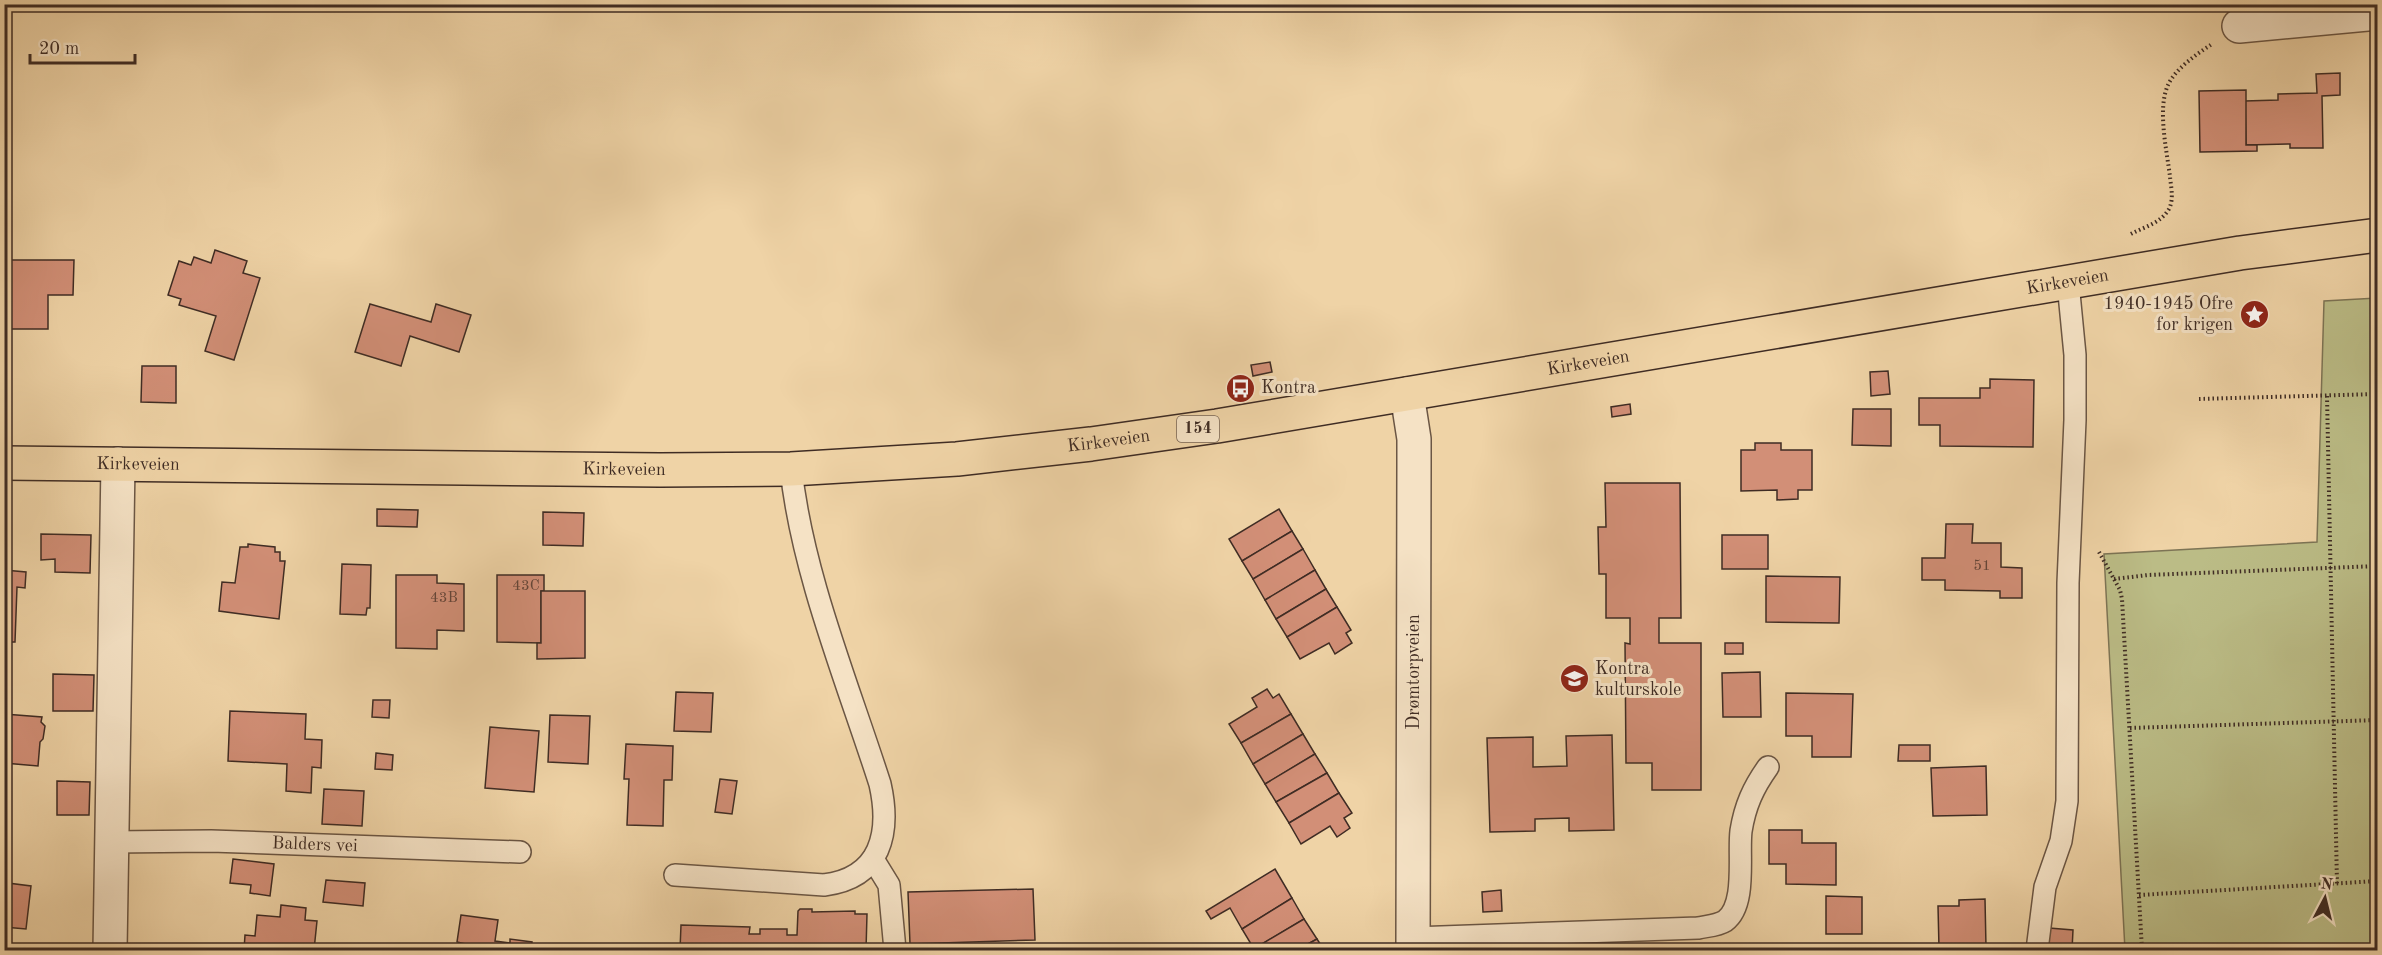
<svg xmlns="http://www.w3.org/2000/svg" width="2382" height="955" font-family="'Old Standard TT',serif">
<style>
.green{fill:#bbbc86;stroke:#7d7455;stroke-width:1.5}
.building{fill:#d28f77;stroke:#3f2c24;stroke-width:1.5}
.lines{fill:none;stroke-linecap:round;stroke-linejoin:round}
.service-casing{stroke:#6b5644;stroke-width:24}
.minor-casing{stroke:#6b5644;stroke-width:36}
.primary-casing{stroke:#3f2c24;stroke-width:36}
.path{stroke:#3f2c24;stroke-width:4;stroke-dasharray:1.5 3;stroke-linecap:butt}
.service{stroke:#f5e2c5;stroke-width:21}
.minor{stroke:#f5e2c5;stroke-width:33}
.primary{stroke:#efd3a6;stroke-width:33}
.labels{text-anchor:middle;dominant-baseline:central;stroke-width:6;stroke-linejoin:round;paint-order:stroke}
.number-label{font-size:15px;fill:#644539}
.shield{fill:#f5e2c5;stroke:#766354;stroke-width:1.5}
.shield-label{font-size:16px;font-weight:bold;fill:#3f2c24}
.street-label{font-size:18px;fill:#3f2c24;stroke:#f5e2c5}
.poi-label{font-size:18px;fill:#3f2c24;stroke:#f5e2c5;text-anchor:start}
</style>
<rect width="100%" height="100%" fill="#efd3a6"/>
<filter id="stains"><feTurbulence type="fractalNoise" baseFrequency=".00333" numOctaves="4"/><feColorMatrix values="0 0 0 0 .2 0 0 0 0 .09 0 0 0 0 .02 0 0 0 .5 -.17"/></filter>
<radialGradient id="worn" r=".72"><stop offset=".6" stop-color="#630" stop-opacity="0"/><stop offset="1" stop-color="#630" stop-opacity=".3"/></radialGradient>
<polygon class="green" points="2377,298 2377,950 2125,950 2104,554 2317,542 2324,301"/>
<g class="building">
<polygon points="2340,73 2340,95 2322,96 2323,148 2290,148 2290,144 2246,145 2245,101 2278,100 2278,94 2317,93 2316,74"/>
<polygon points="2246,90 2246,145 2257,145 2257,151 2200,152 2199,91"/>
<polygon points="215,250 247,261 243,273 260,278 234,360 205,351 216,316 179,305 181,299 168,295 179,261 191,265 194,257 211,263"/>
<polygon points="4,260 74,260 73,295 48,295 48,329 4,329"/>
<polygon points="370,304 431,322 436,304 471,315 459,352 410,336 401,366 355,352"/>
<polygon points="1270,362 1272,372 1253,376 1251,365"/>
<polygon points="142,366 176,366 176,403 141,402"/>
<polygon points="1888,371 1890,394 1871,396 1870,372"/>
<polygon points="1990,379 2034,380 2033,447 1940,446 1940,425 1919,425 1919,398 1980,398 1980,388 1990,388"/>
<polygon points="1630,404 1631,414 1612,417 1611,407"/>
<polygon points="1853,409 1891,409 1891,446 1852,445"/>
<polygon points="1755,443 1781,443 1781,450 1812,450 1812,490 1798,490 1798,499 1777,500 1777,490 1741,491 1741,450 1755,450"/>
<polygon points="1605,483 1680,483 1681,618 1659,618 1659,643 1701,643 1701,790 1652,790 1652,763 1626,763 1625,643 1630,644 1630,618 1606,618 1606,574 1599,574 1598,527 1606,527"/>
<polygon points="377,509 418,510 417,527 377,526"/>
<polygon points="1279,509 1292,531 1242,561 1229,539"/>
<polygon points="543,512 584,513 583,546 543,545"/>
<polygon points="1946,524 1973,524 1972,543 2001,543 2001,567 2022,568 2022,598 2000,598 2000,591 1945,590 1945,580 1922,580 1922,558 1945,558"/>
<polygon points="1292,531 1303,549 1253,579 1242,561"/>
<polygon points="41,534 91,535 90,573 55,572 55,559 41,560"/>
<rect x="1722" y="535" width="46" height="34"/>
<polygon points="248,544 275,547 275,552 280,552 280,561 285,561 279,619 219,611 222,582 235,583 240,547 248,547"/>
<polygon points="1303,549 1315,570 1265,600 1253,579"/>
<polygon points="342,564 371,565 370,608 367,608 366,615 340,614"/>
<polygon points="4,570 26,572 25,588 17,587 15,642 4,642"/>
<polygon points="1315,570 1326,589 1276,619 1265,600"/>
<polygon points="396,575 437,575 437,583 464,584 464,631 437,630 437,649 396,648"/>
<polygon points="497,575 544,575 544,591 541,591 541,643 497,642"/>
<polygon points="1766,576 1840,577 1839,623 1766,622"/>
<polygon points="1326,589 1337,607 1287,637 1276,619"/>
<polygon points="541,591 585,591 585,658 537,659 537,643 541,643"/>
<polygon points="1337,607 1351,630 1346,633 1352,643 1335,654 1329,643 1300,659 1287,637"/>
<rect x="1725" y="643" width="18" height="11"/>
<polygon points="1760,672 1761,717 1723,717 1722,673"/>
<polygon points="53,674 94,675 93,711 53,711"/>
<polygon points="1267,689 1273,698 1279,694 1291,714 1241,743 1229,724 1257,707 1252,698"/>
<polygon points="676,692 713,693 711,732 674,731"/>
<polygon points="1786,693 1853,694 1851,757 1812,757 1812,736 1786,736"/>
<polygon points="373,700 390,700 389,718 372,717"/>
<polygon points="230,711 306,714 305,739 322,740 321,768 312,767 311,793 286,791 287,764 228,761"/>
<polygon points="4,714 42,717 41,722 45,726 43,739 40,742 38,766 4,763"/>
<polygon points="1291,714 1303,734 1253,764 1241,743"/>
<polygon points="550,715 590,716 588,764 548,762"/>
<polygon points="490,727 539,731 534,792 485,788"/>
<polygon points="1303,734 1315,754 1265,784 1253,764"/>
<polygon points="1612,735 1614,830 1569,831 1569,818 1535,819 1535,831 1490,832 1487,738 1533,737 1533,767 1567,766 1566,736"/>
<polygon points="626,744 673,746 672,780 664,780 663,826 627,825 629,779 624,779"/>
<polygon points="1899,745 1930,745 1930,761 1898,761"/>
<polygon points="376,753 393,755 392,770 375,769"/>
<polygon points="1315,754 1327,773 1276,802 1265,784"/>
<polygon points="1986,766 1987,815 1933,816 1931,768"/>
<polygon points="1327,773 1339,793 1289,823 1276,802"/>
<polygon points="720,779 737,781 732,814 715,812"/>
<polygon points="57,781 90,782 89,815 57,815"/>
<polygon points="324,789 364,791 362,826 322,824"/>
<polygon points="1339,793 1352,813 1344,818 1350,828 1337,837 1330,826 1301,844 1289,823"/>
<polygon points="1769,830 1802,830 1802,843 1836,843 1836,885 1786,884 1786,864 1769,864"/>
<polygon points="233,859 274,864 270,896 250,893 251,885 230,883"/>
<polygon points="1275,869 1292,898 1242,929 1230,908 1211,919 1206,911"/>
<polygon points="4,877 8,877 8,883 31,886 26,929 4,927"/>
<polygon points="326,880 365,883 363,906 323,902"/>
<polygon points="1033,889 1035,940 910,944 908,892"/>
<polygon points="1501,890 1502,911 1483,912 1482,892"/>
<polygon points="1826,896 1862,897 1862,934 1826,934"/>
<polygon points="1292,898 1304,919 1254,949 1242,929"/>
<polygon points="1985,899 1986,947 1939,948 1938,906 1959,906 1959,900"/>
<polygon points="281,905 306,908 305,920 317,921 314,950 244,950 245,935 255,936 257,915 280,917"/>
<polygon points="800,909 812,909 812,912 855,911 855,914 867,914 866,950 680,950 681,925 750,927 749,934 760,934 760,929 787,929 787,935 797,935 798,911"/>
<polygon points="461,915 498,920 495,941 510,943 510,939 532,942 531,950 465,950 466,944 457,942"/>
<polygon points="1304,919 1317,939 1297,950 1256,950 1255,948"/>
<polygon points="2049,928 2073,930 2072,950 2048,950"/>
<polygon points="1317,939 1324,950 1297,950"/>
</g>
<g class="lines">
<defs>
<g id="service">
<path id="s1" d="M111,842L211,841L520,852"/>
<polyline points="873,859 889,885 895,950"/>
<path d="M675,875L824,885C881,878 891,833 880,784C848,684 802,573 791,469"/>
<path d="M1413,938L1698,928C1706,926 1717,926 1725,921C1747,905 1738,855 1741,831C1745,806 1753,788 1768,767"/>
<polyline points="2037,950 2045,887 2061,841 2067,801 2068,583 2075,420 2075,355 2068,283"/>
</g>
<g id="minor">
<polyline points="2239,26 2378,13"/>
<polyline points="1407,394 1414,439 1414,464 1413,950"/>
<polyline points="110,950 118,464"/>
</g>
<g id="primary">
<path id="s2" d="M4,463L660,470L791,469L957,459L1091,444L1217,426L2240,253L2378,235"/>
</g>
</defs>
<use href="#service" class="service-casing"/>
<use href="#minor" class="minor-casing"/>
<use href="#primary" class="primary-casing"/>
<g class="path">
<path d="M2131,234C2144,227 2161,223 2169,209C2174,199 2171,187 2170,177C2167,151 2157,109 2168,85C2176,68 2197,54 2212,44"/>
<polyline points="2327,396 2337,884"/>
<polyline points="2199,399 2378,394"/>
<polyline points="2099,552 2120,590 2122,599 2142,950"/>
<polyline points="2114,579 2148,575 2378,566"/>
<polyline points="2130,728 2378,720"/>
<polyline points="2139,895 2378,881"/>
</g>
<use href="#service" class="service"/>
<use href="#minor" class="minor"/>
<use href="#primary" class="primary"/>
</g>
<defs>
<symbol id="sight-disc" viewBox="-11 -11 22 22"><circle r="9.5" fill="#8f2418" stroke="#f5e2c5"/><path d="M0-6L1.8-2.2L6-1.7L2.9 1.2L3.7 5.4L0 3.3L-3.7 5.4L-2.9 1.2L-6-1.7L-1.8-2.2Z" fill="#fff"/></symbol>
<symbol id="bus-disc" viewBox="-11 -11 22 22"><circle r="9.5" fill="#8f2418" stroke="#f5e2c5"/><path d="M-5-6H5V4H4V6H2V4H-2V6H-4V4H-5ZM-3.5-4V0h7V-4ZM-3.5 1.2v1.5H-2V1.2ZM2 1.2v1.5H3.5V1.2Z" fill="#fff"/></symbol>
<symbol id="school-disc" viewBox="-11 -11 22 22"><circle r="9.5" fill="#8f2418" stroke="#f5e2c5"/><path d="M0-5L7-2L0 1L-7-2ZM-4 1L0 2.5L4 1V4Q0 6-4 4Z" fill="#fff"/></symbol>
</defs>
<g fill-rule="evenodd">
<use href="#sight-disc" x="2238" y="298" width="33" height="33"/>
<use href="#bus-disc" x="1224" y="372" width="33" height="33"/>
<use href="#school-disc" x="1558" y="662" width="33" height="33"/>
</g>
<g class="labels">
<g class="number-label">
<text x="1982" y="566">51</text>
<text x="526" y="586">43C</text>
<text x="444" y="598">43B</text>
</g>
<rect class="shield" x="1177" y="416" width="42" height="26" rx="4.5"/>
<g class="shield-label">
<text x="1198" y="429">154</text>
</g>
<g class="street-label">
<text stroke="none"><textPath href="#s2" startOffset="2078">Kirkeveien</textPath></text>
<text stroke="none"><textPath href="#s2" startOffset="1592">Kirkeveien</textPath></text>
<text stroke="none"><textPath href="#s2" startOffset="1106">Kirkeveien</textPath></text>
<text stroke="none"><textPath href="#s2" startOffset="134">Kirkeveien</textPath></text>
<text stroke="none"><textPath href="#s2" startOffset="620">Kirkeveien</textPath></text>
<text transform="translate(1414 672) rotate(-90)">Drømtorpveien</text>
<text stroke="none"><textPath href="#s1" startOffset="204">Balders vei</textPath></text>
</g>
<g class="poi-label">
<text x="2233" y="304" text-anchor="end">1940-1945 Ofre<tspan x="2233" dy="21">for krigen</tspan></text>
<text x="1261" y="388">Kontra</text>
<text x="1595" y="669">Kontra<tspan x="1595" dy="21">kulturskole</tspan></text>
</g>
</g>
<rect width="2382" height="955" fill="none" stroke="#efd3a6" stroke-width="24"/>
<rect x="6" y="6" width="2370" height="943" fill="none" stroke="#3f2c24" stroke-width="3"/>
<rect x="12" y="12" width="2358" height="931" fill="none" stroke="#3f2c24" stroke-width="1.5"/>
<g transform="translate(2325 898) rotate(7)" stroke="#f5e2c5" stroke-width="4.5" paint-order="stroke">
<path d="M0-4.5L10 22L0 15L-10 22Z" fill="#3f2c24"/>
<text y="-9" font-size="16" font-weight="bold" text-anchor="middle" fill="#3f2c24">N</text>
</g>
<path d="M30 54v9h105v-9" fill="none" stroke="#3f2c24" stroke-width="3"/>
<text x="39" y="54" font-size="18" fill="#3f2c24" stroke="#f5e2c5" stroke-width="4.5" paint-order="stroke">20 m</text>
<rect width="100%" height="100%" filter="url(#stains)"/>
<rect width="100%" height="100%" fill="url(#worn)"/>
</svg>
